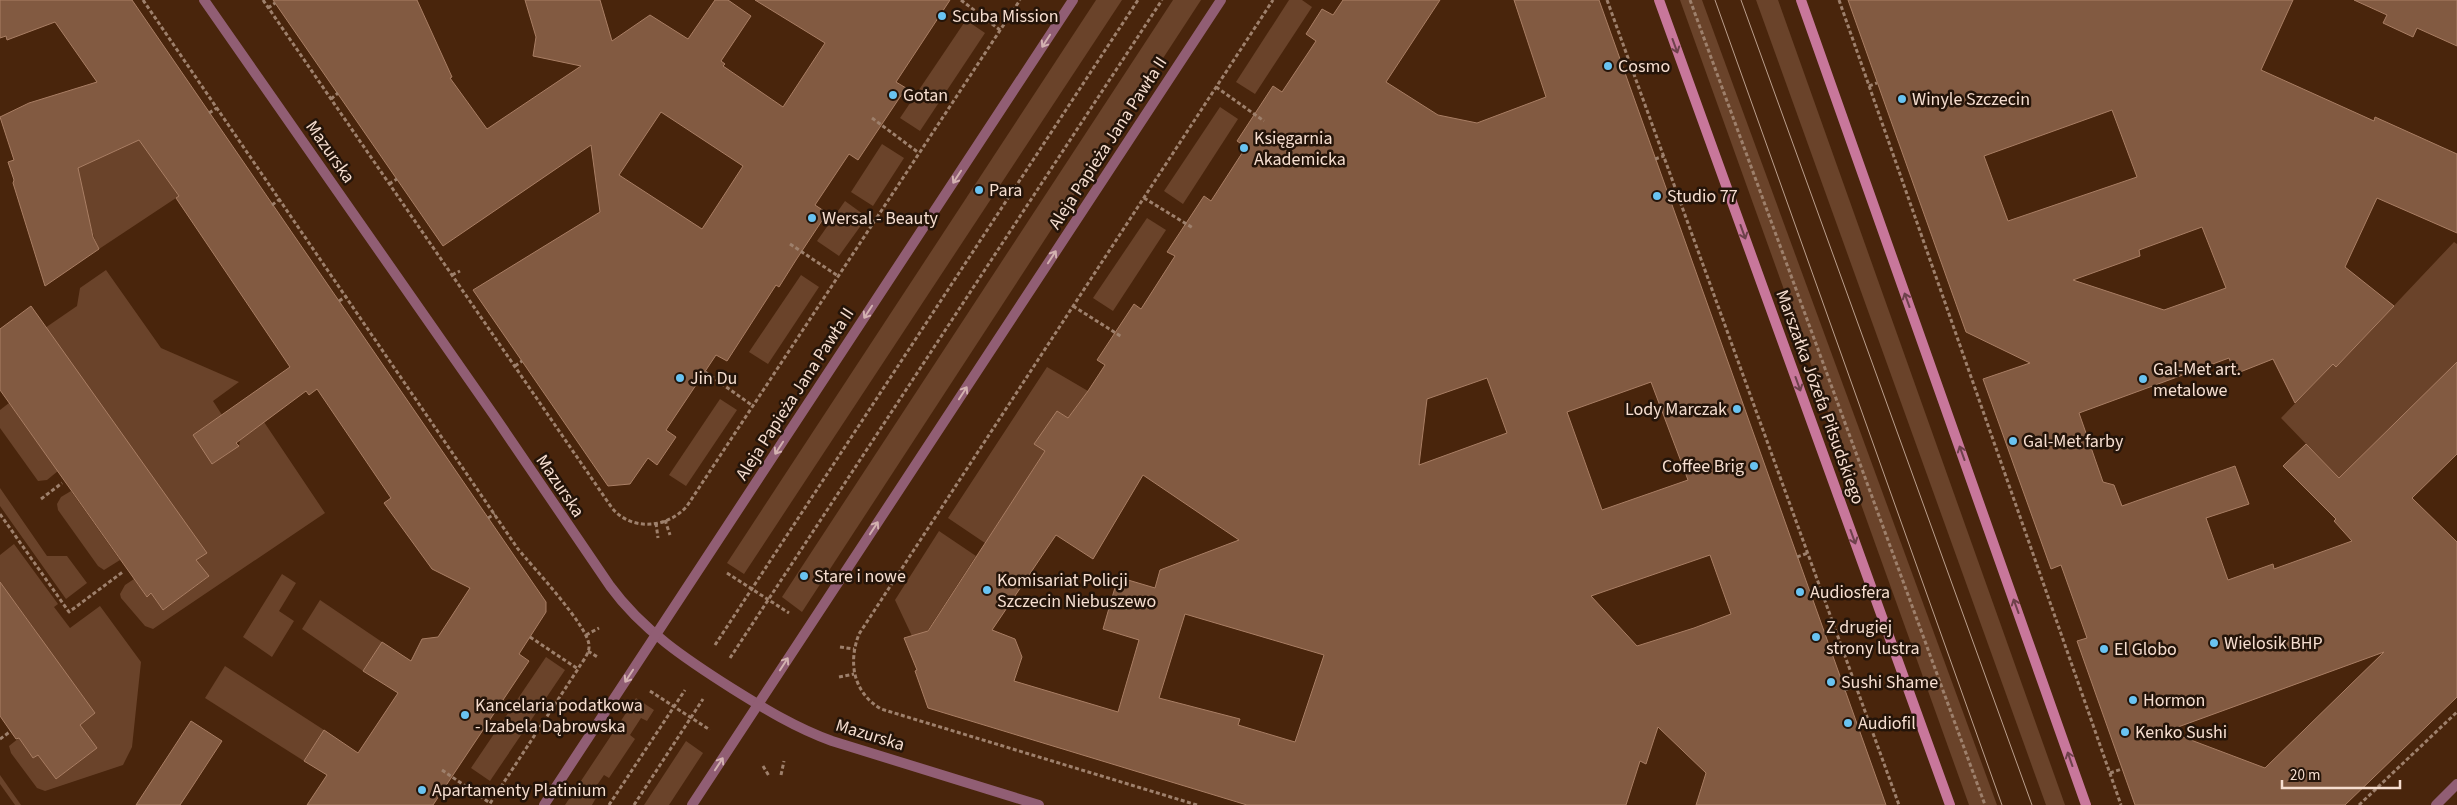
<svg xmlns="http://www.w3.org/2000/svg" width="2457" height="805" font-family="'Source Sans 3',sans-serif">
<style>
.green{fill:#6a432a}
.building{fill:#825a41;stroke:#a97e64;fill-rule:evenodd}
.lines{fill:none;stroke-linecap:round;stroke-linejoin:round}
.path{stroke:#9e806c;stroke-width:3;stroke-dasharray:4 2.5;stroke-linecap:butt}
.minor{stroke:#915e74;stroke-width:10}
.tertiary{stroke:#915e74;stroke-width:10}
.secondary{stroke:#c8779b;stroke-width:10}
.tram{stroke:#bb9f8d;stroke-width:1}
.oneway{stroke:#d3b1b0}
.oneway2{stroke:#6e414b}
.poi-dot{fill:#69c3f1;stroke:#241409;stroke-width:2}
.labels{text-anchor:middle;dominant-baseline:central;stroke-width:5;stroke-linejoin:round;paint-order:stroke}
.poi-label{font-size:18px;fill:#f6ded0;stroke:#241409;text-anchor:start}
.street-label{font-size:18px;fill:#f6ded0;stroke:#241409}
</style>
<rect width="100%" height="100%" fill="#49250c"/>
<g class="green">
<polygon points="1096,0 1122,0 744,574 727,563"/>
<polygon points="1173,0 1201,0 802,612 782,597"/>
<polygon points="1289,0 1302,0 1312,7 1255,94 1236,82"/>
<polygon points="1680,0 1702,0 1997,805 1969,805"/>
<polygon points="1756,0 1778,0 2065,805 2046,805"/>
<polygon points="966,20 985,33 920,131 900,118"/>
<polygon points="1220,107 1238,119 1183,204 1164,191"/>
<path d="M135,132L179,196L99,249C87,224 86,198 76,172L79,166L122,148L125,133Z"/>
<polygon points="882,144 904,158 873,206 851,192"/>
<polygon points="845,201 867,217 839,256 817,241"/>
<polygon points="1147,218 1166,230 1113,311 1093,298"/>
<polygon points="2454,242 2457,244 2457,363 2339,478 2281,418 2333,364 2336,367"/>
<polygon points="106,270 161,348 239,382 213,401 222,415 212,464 239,446 240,440 264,422 325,513 153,629 145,626 121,598 120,594 125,585 134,579 146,596 151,593 163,610 208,577 196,560 206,552 45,328 77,306 80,288"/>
<polygon points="801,275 819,287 768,364 749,352"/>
<polygon points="1047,367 1088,391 1068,418 1057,411 1035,444 1045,451 985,543 948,518"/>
<polygon points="720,399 737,410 686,486 669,475"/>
<polygon points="9,403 58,471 47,480 38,481 0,428 0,410"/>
<polygon points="0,488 47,556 67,556 87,583 66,599 0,506"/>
<polygon points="71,491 120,560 104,570 98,566 58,510 57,504 61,497"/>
<polygon points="939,531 976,556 926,633 912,636 895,600"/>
<polygon points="14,544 58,604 54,607 70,628 100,606 141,662 132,747 123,765 45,791 37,788 11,753 9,746 19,738 33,758 38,755 56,779 97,748 80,725 95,713 55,658 24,645 38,634 0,582 0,555"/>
<polygon points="282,574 296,583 279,611 294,621 272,657 243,637"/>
<polygon points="320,600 382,642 363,671 302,629"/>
<polygon points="546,657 565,670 490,781 471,768"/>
<polygon points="225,666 324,730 304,761 205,698"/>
<polygon points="636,698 654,710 647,721 641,718 630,735 635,739 609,778 604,775 593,791 597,796 592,805 565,805"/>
<polygon points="686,741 703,753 669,805 644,805"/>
<polygon points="0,775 21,805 15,805 0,784"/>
</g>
<g class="building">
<polygon points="0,0 132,0 546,602 546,612 519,654 529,661 433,805 307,805 327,775 304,761 324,730 358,753 398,693 363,671 382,642 411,661 422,639 438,637 470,588 432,569 384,503 391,498 317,389 309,395 306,391 236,443 239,446 212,464 193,435 290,367 176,198 179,196 139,140 78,168 93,237 99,249 45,286 13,183 14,180 8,162 14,160 0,117 29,103 97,82 55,22 7,40 6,36 0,38"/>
<path d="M273,0H417L452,77L450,78L487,129L581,66L533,56L536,37L525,0H600L612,41L650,15L688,39L715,0H728L751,16L721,61L725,64L723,66L783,107L825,43L755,0H950L896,82L906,88L858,160L849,154L815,205L827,213L796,260L779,287L776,285L727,361L716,355L666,430L676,437L657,465L648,458L630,484L608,486L473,290L600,212L591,145L443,246ZM661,112L743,166L702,229L619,175Z"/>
<path d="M1343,0H1440L1386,82L1438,115L1477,123L1546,97L1514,0H1599L1886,805H1696L1706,773L1658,727L1646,764L1640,761L1626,805H1247L928,708L915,671L917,670L904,638L928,631L1045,451L1034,444L1057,411L1068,418L1088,391L1105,365L1097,360L1134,304L1141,309L1175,256L1167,252L1204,196L1211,201L1246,147L1237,141L1273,86L1282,92L1316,41L1306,34L1322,9L1333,15ZM1487,378L1507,433L1419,465L1427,399ZM1651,382L1688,480L1602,510L1567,412ZM1143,475L1239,540L1160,570L1155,588L1118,577L1103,629L1139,640L1118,712L1014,681L1022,657L1015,639L992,630L1056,535L1093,559ZM1710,555L1731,614L1694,628L1637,646L1591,596ZM1185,614L1324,655L1295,742L1238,725L1240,719L1159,698Z"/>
<path d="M1848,0H2293L2261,70L2374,121L2375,117L2457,154V233L2377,198L2345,267L2394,306L2336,367L2333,364L2295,403L2273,359L2235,374L2229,358L2079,413L2103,482L2114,485L2122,506L2235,466L2249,504L2206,518L2228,580L2273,564L2274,569L2352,541L2334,521L2336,519L2283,466L2306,444L2339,478L2457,362V454L2412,498L2457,542V697L2345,805H2135L2077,641L2087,638L2061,565L2051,569L1983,379L2030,363L1966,332ZM2112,110L2137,177L2008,221L1984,156ZM2202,227L2226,288L2164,310L2073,280L2140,256L2139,250ZM2384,652L2265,768L2167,731Z"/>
<polygon points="2354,0 2457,0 2457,46 2417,28 2413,37 2383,23 2387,15"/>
<polygon points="31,306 207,553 196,560 209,576 163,610 151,593 147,597 0,390 0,329"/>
<polygon points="0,582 95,713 80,725 97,748 56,779 38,755 33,758 19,738 16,739 0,716"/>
<polygon points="191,721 222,741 192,787 180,805 136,805"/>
</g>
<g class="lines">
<g class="path">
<path d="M143,0L518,549C532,566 588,626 589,645C590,653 582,662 578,669L489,805"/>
<path d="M263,0L612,508C631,531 667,529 687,506L1020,0"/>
<polyline points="961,0 1000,30"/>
<polyline points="1607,0 1899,805"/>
<polyline points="1690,0 1985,805"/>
<polyline points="1839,0 2121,805"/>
<polyline points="268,8 275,3"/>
<polyline points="1869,86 1877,83"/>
<polyline points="1216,87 1264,121"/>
<polyline points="331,99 338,93"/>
<polyline points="209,113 217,108"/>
<polyline points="872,118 919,153"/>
<polyline points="1655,159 1664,156"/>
<polyline points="389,184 397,179"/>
<polyline points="1144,198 1193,228"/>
<polyline points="272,205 280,199"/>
<polyline points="790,244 838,276"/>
<polyline points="452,275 460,271"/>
<polyline points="339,301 347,296"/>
<polyline points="1073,306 1122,337"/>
<polyline points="515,366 522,361"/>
<polyline points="705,372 753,406"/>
<polyline points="41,499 62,483"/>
<polyline points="0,514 69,612 124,571"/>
<polyline points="488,518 495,514"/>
<polyline points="665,520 670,535"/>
<polyline points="656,523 658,538"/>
<polyline points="1797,557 1808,553"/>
<polyline points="727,573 789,613"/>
<polyline points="586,635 599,628"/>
<polyline points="530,637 578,669"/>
<polyline points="715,645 1138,0"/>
<polyline points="840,647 854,649"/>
<polyline points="588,651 599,658"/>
<polyline points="730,658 1162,0"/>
<polyline points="839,677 854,674"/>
<polyline points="1844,690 1856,686"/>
<polyline points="650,691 710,730"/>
<polyline points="0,739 11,731"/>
<polyline points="763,766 769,776"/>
<polyline points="442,770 490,803"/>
<polyline points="2110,773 2122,769"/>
<polyline points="781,775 784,761"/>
<polyline points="609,805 685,690"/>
<polyline points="634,805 703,699"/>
<path d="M1197,805L881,709C853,692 848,663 859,634L1273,0"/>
<polyline points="2359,805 2457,712"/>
</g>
<g class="minor">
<path d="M204,0L493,414L610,586C642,630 687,660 733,689C765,709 796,728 832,741L1039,805"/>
<polyline points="2436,805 2457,784"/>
</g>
<g class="tertiary">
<polyline points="544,805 1073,0"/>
<polyline points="692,805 1221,0"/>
</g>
<g class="secondary">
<polyline points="1659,0 1950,805"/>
<polyline points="1801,0 2086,805"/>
</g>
<g class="tram">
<polyline points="1715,0 2002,805"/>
<polyline points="1741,0 2032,805"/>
</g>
</g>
<defs><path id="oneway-shaft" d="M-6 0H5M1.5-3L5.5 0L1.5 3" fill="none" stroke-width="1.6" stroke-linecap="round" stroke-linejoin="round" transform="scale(1.25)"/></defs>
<g class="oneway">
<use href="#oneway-shaft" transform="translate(1046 41) rotate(123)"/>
<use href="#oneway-shaft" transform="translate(957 177) rotate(123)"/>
<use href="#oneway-shaft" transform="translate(1052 257) rotate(-57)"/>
<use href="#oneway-shaft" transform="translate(868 312) rotate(123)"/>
<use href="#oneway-shaft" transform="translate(963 393) rotate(-57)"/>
<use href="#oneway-shaft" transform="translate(779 448) rotate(123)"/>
<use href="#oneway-shaft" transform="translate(874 528) rotate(-57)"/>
<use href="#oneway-shaft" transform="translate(784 664) rotate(-57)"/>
<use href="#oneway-shaft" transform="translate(629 676) rotate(123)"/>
<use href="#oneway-shaft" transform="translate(719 764) rotate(-57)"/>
</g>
<g class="oneway2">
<use href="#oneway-shaft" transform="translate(1675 46) rotate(70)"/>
<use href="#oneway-shaft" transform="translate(1743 232) rotate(70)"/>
<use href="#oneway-shaft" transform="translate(1907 300) rotate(-110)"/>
<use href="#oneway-shaft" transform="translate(1798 384) rotate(70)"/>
<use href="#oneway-shaft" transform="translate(1962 453) rotate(-110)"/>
<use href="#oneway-shaft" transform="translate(1853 537) rotate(70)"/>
<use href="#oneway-shaft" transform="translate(2016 606) rotate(-110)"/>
<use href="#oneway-shaft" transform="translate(2070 759) rotate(-109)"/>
</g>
<g class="poi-dot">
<circle cx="942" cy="16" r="5"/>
<circle cx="1608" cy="66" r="5"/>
<circle cx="893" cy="95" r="5"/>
<circle cx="1902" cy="99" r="5"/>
<circle cx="1244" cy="148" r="5"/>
<circle cx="979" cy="190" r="5"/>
<circle cx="1657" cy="196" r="5"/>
<circle cx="812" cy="218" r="5"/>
<circle cx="680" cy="378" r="5"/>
<circle cx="2143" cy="379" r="5"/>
<circle cx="1737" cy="409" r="5"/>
<circle cx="2013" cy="441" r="5"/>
<circle cx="1754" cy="466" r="5"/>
<circle cx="804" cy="576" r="5"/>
<circle cx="987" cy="590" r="5"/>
<circle cx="1800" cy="592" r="5"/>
<circle cx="1816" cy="637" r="5"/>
<circle cx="2214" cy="643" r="5"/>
<circle cx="2104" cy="649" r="5"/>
<circle cx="1831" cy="682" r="5"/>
<circle cx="2133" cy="700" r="5"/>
<circle cx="465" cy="715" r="5"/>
<circle cx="1848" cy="723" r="5"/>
<circle cx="2125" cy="732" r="5"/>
<circle cx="422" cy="790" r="5"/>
</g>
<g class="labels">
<g class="poi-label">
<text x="952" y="16">Scuba Mission</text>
<text x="1618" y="66">Cosmo</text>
<text x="903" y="95">Gotan</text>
<text x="1912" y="99">Winyle Szczecin</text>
<text x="1254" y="138">Księgarnia<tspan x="1254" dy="21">Akademicka</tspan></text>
<text x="989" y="190">Para</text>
<text x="1667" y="196">Studio 77</text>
<text x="822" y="218">Wersal - Beauty</text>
<text x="2153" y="369">Gal-Met art.<tspan x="2153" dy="21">metalowe</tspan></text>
<text x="690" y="378">Jin Du</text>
<text x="1727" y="409" text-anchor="end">Lody Marczak</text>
<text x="2023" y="441">Gal-Met farby</text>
<text x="1744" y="466" text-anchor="end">Coffee Brig</text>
<text x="814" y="576">Stare i nowe</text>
<text x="997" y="580">Komisariat Policji<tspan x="997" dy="21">Szczecin Niebuszewo</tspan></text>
<text x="1810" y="592">Audiosfera</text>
<text x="1826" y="627">Z drugiej<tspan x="1826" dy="21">strony lustra</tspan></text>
<text x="2224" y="643">Wielosik BHP</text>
<text x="2114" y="649">El Globo</text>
<text x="1841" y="682">Sushi Shame</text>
<text x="2143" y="700">Hormon</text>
<text x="475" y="705">Kancelaria podatkowa<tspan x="475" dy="21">- Izabela Dąbrowska</tspan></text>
<text x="1858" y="723">Audiofil</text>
<text x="2135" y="732">Kenko Sushi</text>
<text x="432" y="790">Apartamenty Platinium</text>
</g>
<g class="street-label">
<text transform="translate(1108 143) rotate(-57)">Aleja Papieża Jana Pawła II</text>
<text transform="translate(330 152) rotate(55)">Mazurska</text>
<text transform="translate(795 394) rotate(-57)">Aleja Papieża Jana Pawła II</text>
<text transform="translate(1820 397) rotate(70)">Marszałka Józefa Piłsudskiego</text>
<text transform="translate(560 486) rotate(56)">Mazurska</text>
<text transform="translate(870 735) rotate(17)">Mazurska</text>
</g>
</g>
<path d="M2282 780v8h118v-8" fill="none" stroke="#f6ded0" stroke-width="2.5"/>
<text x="2290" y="780" font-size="15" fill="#f6ded0" stroke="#241409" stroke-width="4" paint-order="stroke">20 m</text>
</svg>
